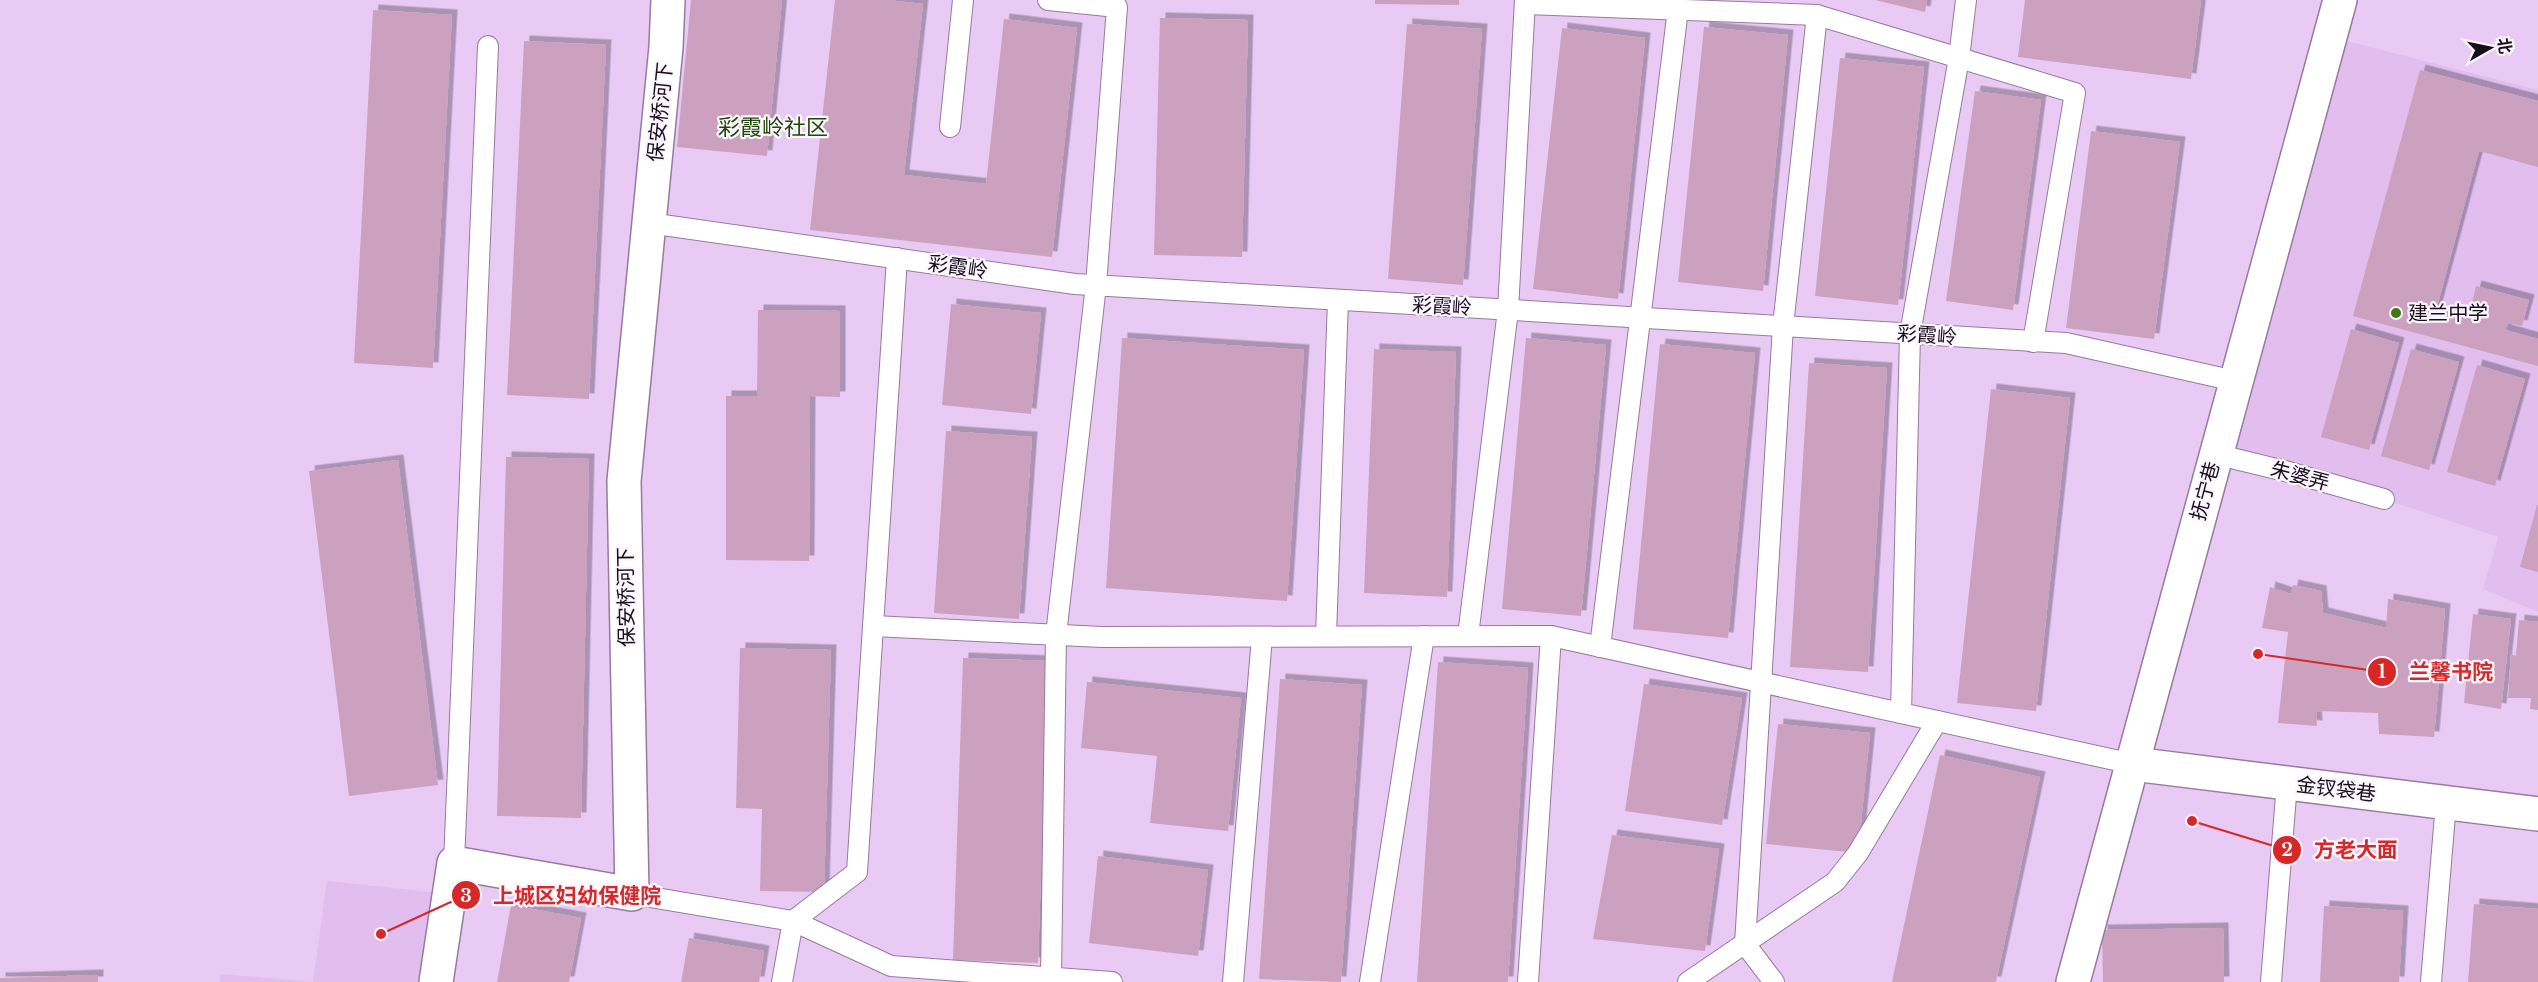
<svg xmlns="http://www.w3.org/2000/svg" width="2538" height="982" font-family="'Libre Baskerville','Noto Sans SC',serif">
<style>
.built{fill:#e1beee}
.building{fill:#cca1c0;filter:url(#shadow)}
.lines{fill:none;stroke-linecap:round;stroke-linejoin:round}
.lane-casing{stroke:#967aa0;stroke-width:22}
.street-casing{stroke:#967aa0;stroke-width:36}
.lane{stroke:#fff;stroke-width:20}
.street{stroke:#fff;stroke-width:33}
.poi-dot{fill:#3a7915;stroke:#fbf5fe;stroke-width:2}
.labels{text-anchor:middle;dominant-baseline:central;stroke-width:4.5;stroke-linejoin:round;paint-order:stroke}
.street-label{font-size:20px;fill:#180d1c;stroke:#fbf5fe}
.poi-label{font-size:20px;fill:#180d1c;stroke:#fbf5fe;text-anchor:start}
.quarter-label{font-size:22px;fill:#204708;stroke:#fbf5fe}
.leader{fill:none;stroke:#d62828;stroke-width:2}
.callout-dot{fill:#d62828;stroke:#fbf5fe;stroke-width:2}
.mark-label{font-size:18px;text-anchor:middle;font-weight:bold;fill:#fff}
.callout-label{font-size:21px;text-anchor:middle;font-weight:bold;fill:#d62828;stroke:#fbf5fe;stroke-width:4.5;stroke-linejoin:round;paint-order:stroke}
</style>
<defs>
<filter id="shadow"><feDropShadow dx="5.5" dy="-5.5" stdDeviation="0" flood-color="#0004"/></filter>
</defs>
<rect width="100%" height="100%" fill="#e9caf4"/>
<g class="built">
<polygon points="2331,37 2538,90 2538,612 2483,589 2498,537 2384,499 2215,454"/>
<polygon points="327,881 449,894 435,982 219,982 221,974 313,982"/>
</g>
<g class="building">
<polygon points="691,0 782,0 767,156 677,147"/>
<polygon points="835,0 887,0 923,4 904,175 986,184 1004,19 1077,28 1052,257 810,230"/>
<polygon points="1375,0 1459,0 1459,5 1375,4"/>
<polygon points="1875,0 1927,0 1925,12"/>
<polygon points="2025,0 2201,0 2191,79 2018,57"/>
<polygon points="373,10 452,15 433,368 354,363"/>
<polygon points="1160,18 1248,20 1242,257 1154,255"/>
<polygon points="1407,24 1482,29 1463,285 1388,279"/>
<polygon points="1704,27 1788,35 1763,291 1678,282"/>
<polygon points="1562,28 1645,38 1618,299 1533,289"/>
<polygon points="524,41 606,45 589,399 507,395"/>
<polygon points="1840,58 1924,67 1898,305 1815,296"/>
<polygon points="2420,70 2538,101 2538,167 2479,151 2436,311 2468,320 2476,286 2529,300 2522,326 2508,323 2506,330 2538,339 2538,366 2353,316"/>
<polygon points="1975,91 2041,100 2013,310 1946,301"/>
<polygon points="2091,131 2180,142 2154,339 2066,328"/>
<polygon points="951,304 1041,313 1031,414 942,405"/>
<polygon points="758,310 840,311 840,397 810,396 809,561 726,560 726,396 757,396"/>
<polygon points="2351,329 2399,343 2369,450 2321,437"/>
<polygon points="1122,338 1304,350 1287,601 1106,588"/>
<polygon points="1526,338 1606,345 1581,616 1502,609"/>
<polygon points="1660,344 1755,353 1728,638 1633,629"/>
<polygon points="1374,349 1456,352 1447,597 1364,593"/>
<polygon points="2411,349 2459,362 2429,470 2381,456"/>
<polygon points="1809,363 1887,368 1868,672 1790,667"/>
<polygon points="2477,365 2525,379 2495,486 2447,472"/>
<polygon points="1991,389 2070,398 2036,711 1957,703"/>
<polygon points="946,431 1032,437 1019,619 934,613"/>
<polygon points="506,457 589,459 581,818 497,816"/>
<polygon points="398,460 438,785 349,796 309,471"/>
<polygon points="2537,505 2538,505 2538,572 2520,567"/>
<polygon points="2293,585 2321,591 2323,613 2386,628 2388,599 2445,609 2434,737 2379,734 2378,713 2316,711 2317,726 2278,723 2288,632 2262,628 2270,587 2291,594"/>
<polygon points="2473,614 2511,619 2501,709 2464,703"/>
<polygon points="2519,620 2538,622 2538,710 2530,709 2531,698 2508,698 2511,654 2516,656"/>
<polygon points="740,648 831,650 824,892 760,891 762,809 736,808"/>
<polygon points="963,658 1048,661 1038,963 953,960"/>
<polygon points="1438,662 1528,668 1508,982 1417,982"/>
<polygon points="1280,679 1362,685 1341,982 1259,979"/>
<polygon points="1087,682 1241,698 1228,831 1150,823 1157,756 1081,748"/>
<polygon points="1644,684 1742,698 1722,825 1625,811"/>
<polygon points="1778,724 1870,733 1858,853 1766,844"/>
<polygon points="1940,755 2040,777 1996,982 1892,982"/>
<polygon points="1612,835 1719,849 1705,951 1593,939"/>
<polygon points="1098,856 1208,870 1198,956 1089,943"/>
<polygon points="2474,904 2538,909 2538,982 2468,982"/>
<polygon points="511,905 581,918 569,982 497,982"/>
<polygon points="2324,906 2403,911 2399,982 2320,982"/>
<polygon points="2223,928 2224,982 2103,982 2102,930"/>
<polygon points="689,938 764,951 759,982 681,982"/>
<polygon points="98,975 98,982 0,982 0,978"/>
</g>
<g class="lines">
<defs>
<g id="lane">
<polyline points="1048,0 1117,7 1096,285 1056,635 1051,976"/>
<polyline points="1526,4 1817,15 2075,93 2033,342"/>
<polyline points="950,127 963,0"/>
<polyline points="649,223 1075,284 2066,343 2235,381"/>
<polyline points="897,258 857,872 793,921 891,966 1112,982"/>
<polyline points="2215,454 2289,472 2384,499"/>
<polyline points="873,626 1102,637 1551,636 2133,764"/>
<polyline points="1326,636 1338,300"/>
<polyline points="1468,636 1508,310 1525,0"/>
<polyline points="1600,647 1678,9"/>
<polyline points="1901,713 1910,334 1959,58 1966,0"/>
<polyline points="454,863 488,46"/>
<polyline points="632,894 793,921 782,982"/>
<polyline points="1233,982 1262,637"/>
<polyline points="1370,982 1424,636"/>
<polyline points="1528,982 1551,636"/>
<polyline points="1688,982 1835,882 1858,853 1937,721"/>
<polyline points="1774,982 1745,944 1783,326 1817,15"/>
<polyline points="2271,982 2287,783"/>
<polyline points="2431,982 2446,803"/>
</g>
<g id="street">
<polyline points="2133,764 2538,814"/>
<polyline points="436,982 454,863 632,894 624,481 666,47 668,0"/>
<polyline points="2073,982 2340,0"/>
</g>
</defs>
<use href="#lane" class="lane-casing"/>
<use href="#street" class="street-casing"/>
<use href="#lane" class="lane"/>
<use href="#street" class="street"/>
</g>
<circle class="poi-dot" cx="2396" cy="313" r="6"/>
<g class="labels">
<g class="street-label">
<text transform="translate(660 112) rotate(-84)">保安桥河下</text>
<text transform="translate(958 267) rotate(8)">彩霞岭</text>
<text transform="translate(1442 306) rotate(3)">彩霞岭</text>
<text transform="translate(1927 335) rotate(4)">彩霞岭</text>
<text transform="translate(2300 476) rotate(15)">朱婆弄</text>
<text transform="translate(2205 491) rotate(-75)">抚宁巷</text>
<text transform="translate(626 597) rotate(-91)">保安桥河下</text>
<text transform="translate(2336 789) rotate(7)">金钗袋巷</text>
</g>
<g class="poi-label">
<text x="2408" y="313">建兰中学</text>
</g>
<g class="quarter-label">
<text x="773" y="127">彩霞岭社区</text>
</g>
</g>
<path class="leader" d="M2258 654L2382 672M2192 821L2287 850M381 934L466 895"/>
<g class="callout-dot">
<circle cx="2258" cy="654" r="6"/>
<circle cx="2192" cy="821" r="6"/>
<circle cx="381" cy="934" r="6"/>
<circle cx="2382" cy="672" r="15"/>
<circle cx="2287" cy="850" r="15"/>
<circle cx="466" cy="895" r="15"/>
</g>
<g class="mark-label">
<text x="2382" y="678">1</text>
<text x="2287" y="856">2</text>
<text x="466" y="902">3</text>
</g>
<g class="callout-label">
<text x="2451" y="679">兰馨书院</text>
<text x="2356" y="857">方老大面</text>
<text x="577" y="903">上城区妇幼保健院</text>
</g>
<g transform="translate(2490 48) rotate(81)" stroke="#fbf5fe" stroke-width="4.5" paint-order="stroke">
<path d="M0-4.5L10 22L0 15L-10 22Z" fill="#180d1c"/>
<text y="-9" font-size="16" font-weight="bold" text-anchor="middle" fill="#180d1c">北</text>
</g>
</svg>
